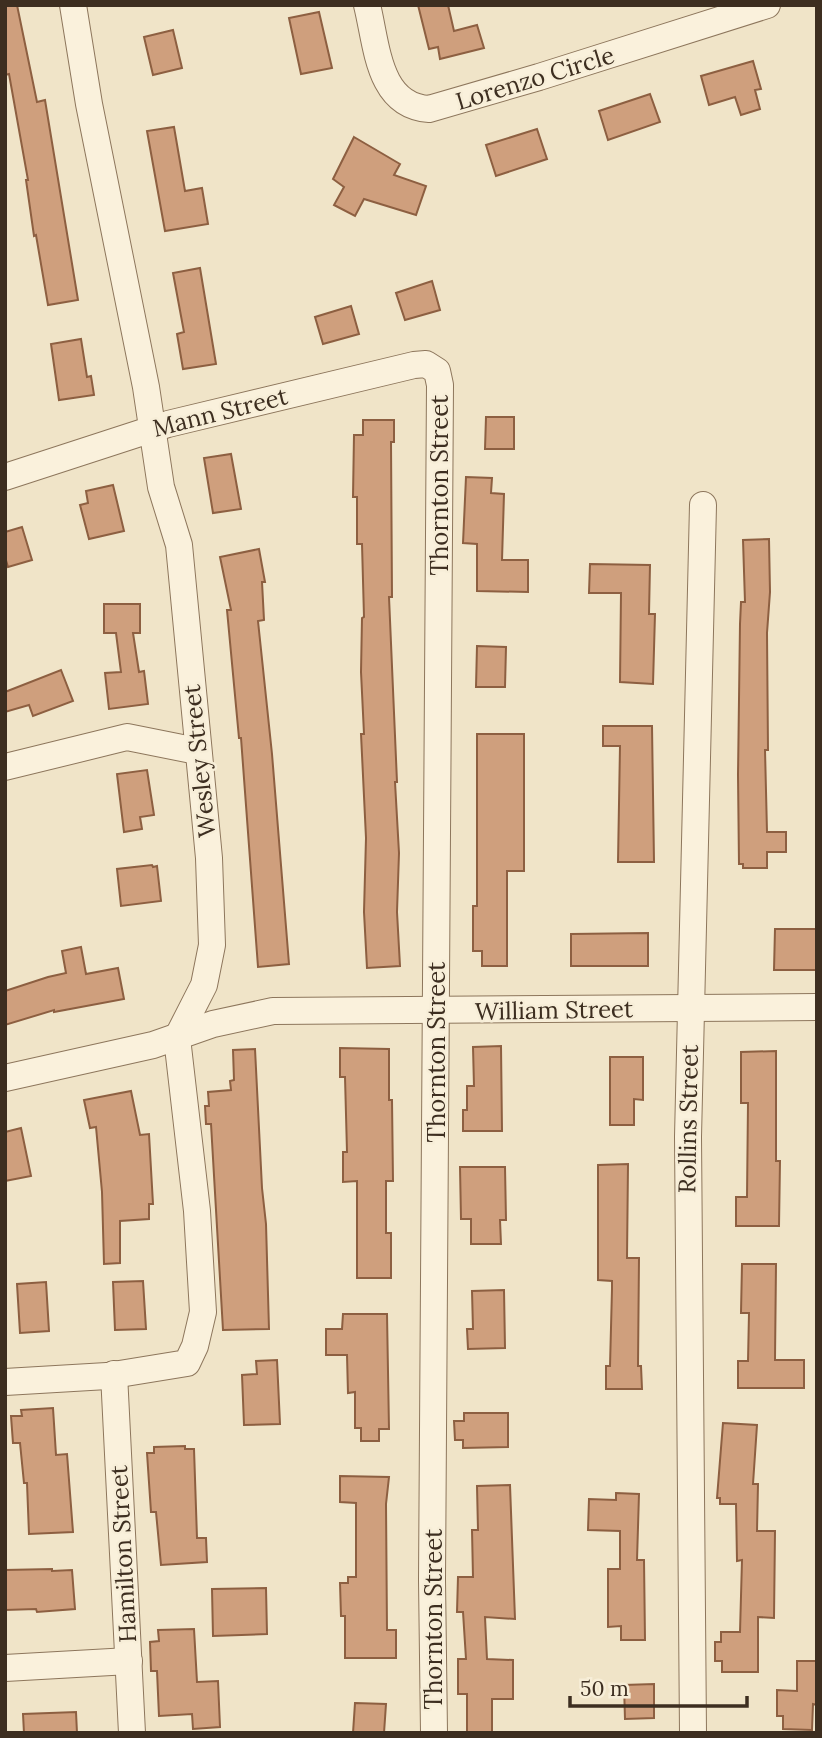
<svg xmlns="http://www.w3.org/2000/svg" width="822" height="1738" font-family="Lora,serif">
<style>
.building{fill:#cf9f7d;stroke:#8d5f41;stroke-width:2}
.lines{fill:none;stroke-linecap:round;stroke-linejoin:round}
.street-casing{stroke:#8d765c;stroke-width:28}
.street{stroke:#faf1dc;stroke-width:26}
.labels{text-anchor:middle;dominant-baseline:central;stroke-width:5;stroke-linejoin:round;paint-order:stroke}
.street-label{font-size:24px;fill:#3d2e20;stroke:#f7eed8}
</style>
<rect width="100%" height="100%" fill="#f0e4c8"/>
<g class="building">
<polygon points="5,5 17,5 37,102 45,100 78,300 48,305 36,235 34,236 26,180 28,180 9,74 5,75"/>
<polygon points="418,5 448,5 454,31 477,25 484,48 440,59 438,47 429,49"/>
<polygon points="319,12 332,68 301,74 289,18"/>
<polygon points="173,30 182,68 153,75 144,37"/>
<polygon points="753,61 761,89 755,90 760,109 741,115 735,97 709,105 701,76"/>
<polygon points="650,94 660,122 608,140 599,111"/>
<polygon points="174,127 185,191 202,188 208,224 165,231 147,131"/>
<polygon points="537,129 547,159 496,176 486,145"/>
<polygon points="354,137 400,164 394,175 426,186 416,215 364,199 355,216 334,205 344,187 333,179"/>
<polygon points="200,268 216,364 183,369 177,334 184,332 173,273"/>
<polygon points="432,281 440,310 405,320 396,293"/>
<polygon points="351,306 359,334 323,344 315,317"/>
<polygon points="81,339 87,377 91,376 94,395 59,400 51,344"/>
<polygon points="486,417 514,417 514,449 485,449"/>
<polygon points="363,420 394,420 394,442 391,442 392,597 389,597 397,782 395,782 399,853 397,912 400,966 367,968 364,912 366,838 361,734 364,734 361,672 362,618 364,617 362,544 357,544 357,497 353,497 354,435 363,435"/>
<polygon points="231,454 241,509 213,513 204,458"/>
<polygon points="466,477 492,478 491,493 504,494 502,560 528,560 528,592 477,591 477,544 463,543"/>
<polygon points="113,485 124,531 89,539 80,505 88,503 86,491"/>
<polygon points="22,527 32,560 8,567 5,557 5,532"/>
<polygon points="769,539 770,592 767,633 768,750 765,750 767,832 786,832 786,852 767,852 767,868 743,868 743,864 739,864 738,775 740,624 741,602 745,602 743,540"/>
<polygon points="259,549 265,582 262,582 264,620 258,621 272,754 289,964 258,967 241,738 239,738 227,610 231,610 220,557"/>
<polygon points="590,564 650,565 649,614 655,614 653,684 620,682 621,593 589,593"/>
<polygon points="104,604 140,604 140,633 133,633 139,672 144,671 148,704 109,709 105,673 121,672 116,633 104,633"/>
<polygon points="477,646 506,647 505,687 476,687"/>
<polygon points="61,670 73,701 33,716 29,705 5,712 5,692"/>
<polygon points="603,726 652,726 654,862 618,862 620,746 603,746"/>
<polygon points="477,734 524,734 524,871 507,871 507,966 482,966 482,951 473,951 473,906 477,906"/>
<polygon points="147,770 154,815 140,817 142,829 124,832 117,774"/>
<polygon points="152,865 153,867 157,866 161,901 121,906 117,869"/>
<polygon points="775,929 817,929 817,970 774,970"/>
<polygon points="648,933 648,966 571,966 571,934"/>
<polygon points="81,947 86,974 118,968 124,999 54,1012 54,1010 5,1025 5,991 48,977 66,973 62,951"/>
<polygon points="501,1046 502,1131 463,1131 463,1110 467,1110 467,1086 474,1086 473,1047"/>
<polygon points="340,1048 389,1049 389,1100 392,1100 393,1181 386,1181 386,1233 391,1233 391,1278 357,1278 357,1181 343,1182 343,1152 347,1152 345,1077 340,1077"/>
<polygon points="255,1049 262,1188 266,1224 269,1329 223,1330 211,1124 206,1124 205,1106 209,1106 208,1092 231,1090 230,1081 234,1080 233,1050"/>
<polygon points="776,1051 776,1161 780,1161 779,1226 736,1226 736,1197 747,1197 748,1103 741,1103 741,1052"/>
<polygon points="610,1057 643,1057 643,1100 634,1099 634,1125 610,1125"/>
<polygon points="131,1091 140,1135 149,1134 153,1204 149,1204 149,1219 120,1221 120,1263 104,1264 102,1192 96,1127 90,1128 84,1100"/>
<polygon points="21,1128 31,1176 5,1181 5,1132"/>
<polygon points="628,1164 627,1258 639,1258 638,1366 641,1366 642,1389 606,1389 606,1366 610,1366 612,1289 612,1281 598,1280 598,1165"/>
<polygon points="460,1167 505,1167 506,1220 500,1220 501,1244 471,1244 471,1219 461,1219"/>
<polygon points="742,1264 776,1264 775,1360 804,1360 804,1388 738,1388 738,1361 748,1361 749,1313 741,1313"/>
<polygon points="143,1281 146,1329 115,1330 113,1282"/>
<polygon points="46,1282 49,1331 20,1333 17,1284"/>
<polygon points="504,1290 505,1348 468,1349 467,1329 473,1329 472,1291"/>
<polygon points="343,1314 387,1314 389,1429 379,1429 379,1441 361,1441 361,1428 355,1428 355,1392 348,1393 347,1355 326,1355 326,1329 342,1329"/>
<polygon points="277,1360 280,1424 244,1425 242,1375 257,1374 256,1361"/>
<polygon points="53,1408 56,1455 67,1454 73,1532 29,1534 27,1483 24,1483 20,1443 13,1443 11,1416 22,1416 21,1410"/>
<polygon points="464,1413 508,1413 508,1447 463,1448 463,1440 455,1440 454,1421 464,1421"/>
<polygon points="723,1423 757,1425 753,1484 758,1484 757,1531 775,1531 774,1618 758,1617 758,1672 722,1672 722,1661 715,1661 715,1642 721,1642 721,1632 740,1632 742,1560 737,1561 736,1504 720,1504 720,1498 717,1498"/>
<polygon points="185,1446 185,1449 194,1449 197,1538 206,1538 207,1562 161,1565 156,1512 151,1512 147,1453 154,1453 154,1447"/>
<polygon points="340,1476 389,1477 386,1504 387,1630 396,1630 396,1658 345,1658 345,1616 341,1616 340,1583 348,1583 348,1577 356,1577 356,1503 340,1502"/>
<polygon points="510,1485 515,1619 485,1617 487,1659 513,1660 513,1699 492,1699 492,1732 467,1732 467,1694 458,1694 458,1659 466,1659 463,1612 457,1612 458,1577 473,1577 472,1530 478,1530 477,1486"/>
<polygon points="616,1493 639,1494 637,1560 644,1560 645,1640 621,1640 621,1626 608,1627 608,1569 620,1569 620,1531 588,1530 589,1499 616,1500"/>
<polygon points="52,1569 52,1571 72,1570 75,1609 37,1612 36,1609 5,1610 5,1570"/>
<polygon points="266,1588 267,1634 213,1636 212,1589"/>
<polygon points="194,1629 197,1682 218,1681 220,1727 193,1729 192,1714 159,1716 157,1671 151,1671 150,1642 159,1641 158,1630"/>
<polygon points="797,1661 817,1661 817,1705 813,1704 812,1730 783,1729 783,1716 777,1716 777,1690 797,1691"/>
<polygon points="654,1684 654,1718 625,1719 624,1685"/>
<polygon points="355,1703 386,1704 384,1733 353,1733"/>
<polygon points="76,1712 77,1733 24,1733 23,1714"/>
</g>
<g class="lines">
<defs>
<g id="street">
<path d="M367,5C377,45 378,106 429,109L539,77L767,5"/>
<polyline points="5,477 168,424 414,365 426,364 437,371 440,385 432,1580 434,1733"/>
<polyline points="5,767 127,737 197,751"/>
<polyline points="5,1078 153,1045 213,1024 273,1011 817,1007"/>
<polyline points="114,1374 132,1733"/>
<polyline points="5,1382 107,1376 187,1363 195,1346 203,1312 197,1211 177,1038 204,985 212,945 209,858 179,545 161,487 146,387 89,104 73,5"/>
<polyline points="5,1668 129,1661"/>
<polyline points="693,1733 688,1137 703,505"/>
</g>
</defs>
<use href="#street" class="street-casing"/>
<use href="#street" class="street"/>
</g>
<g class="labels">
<g class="street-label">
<text transform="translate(535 78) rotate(-17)">Lorenzo Circle</text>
<text transform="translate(220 412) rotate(-14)">Mann Street</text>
<text transform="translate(439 485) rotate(-90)">Thornton Street</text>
<text transform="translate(199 761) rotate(-96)">Wesley Street</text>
<text transform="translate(554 1010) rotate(-1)">William Street</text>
<text transform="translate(436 1052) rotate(-90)">Thornton Street</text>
<text transform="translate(688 1119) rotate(-89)">Rollins Street</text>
<text transform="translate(123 1554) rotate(-93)">Hamilton Street</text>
<text transform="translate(433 1619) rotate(-90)">Thornton Street</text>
</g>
</g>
<rect width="822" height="1738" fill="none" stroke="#3d2e20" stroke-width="14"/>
<path d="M570 1696v10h177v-10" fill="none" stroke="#3d2e20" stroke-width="3.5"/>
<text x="580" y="1696" font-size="21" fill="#3d2e20" stroke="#f7eed8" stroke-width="5" paint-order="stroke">50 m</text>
</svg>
